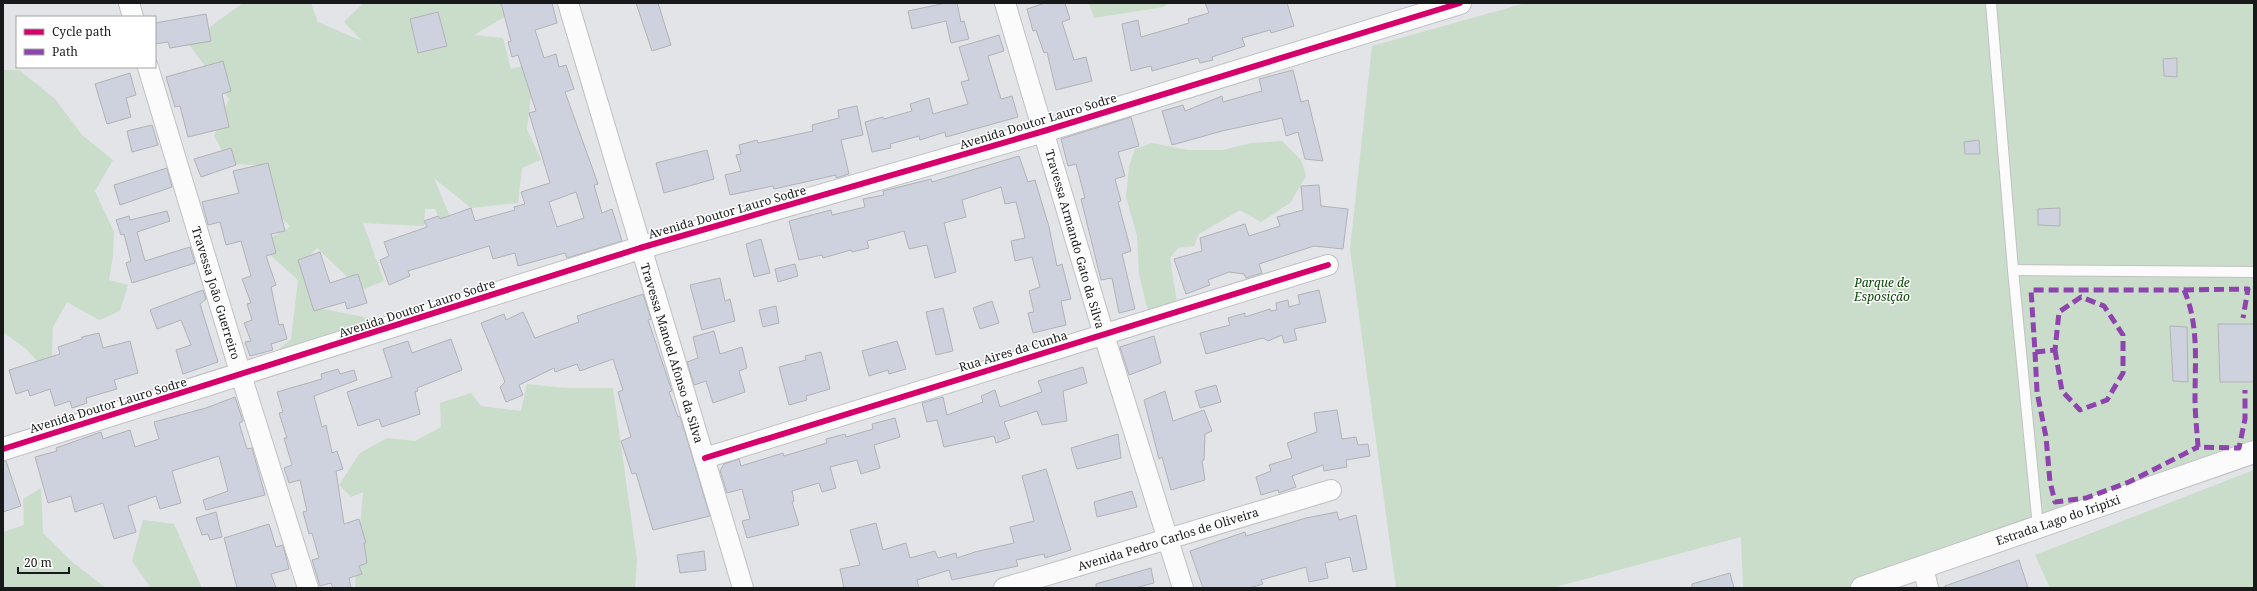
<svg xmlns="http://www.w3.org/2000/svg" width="2257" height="591" font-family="'Noto Serif',serif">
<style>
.green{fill:#cadcca}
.building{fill:#cdd2de;stroke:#b2b2b5;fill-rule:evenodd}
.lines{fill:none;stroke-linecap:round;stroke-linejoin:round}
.lane-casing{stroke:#c0c1c3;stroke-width:12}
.street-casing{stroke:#c0c1c3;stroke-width:22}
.secondary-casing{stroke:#c0c1c3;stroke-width:24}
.lane{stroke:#fbfbfb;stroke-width:10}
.street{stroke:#fbfbfb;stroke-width:20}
.secondary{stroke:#fbfbfb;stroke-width:22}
.quiet{stroke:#8e44ad;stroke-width:5;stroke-dasharray:10 5;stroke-linecap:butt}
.cycleway-casing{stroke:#fff;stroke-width:8}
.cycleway{stroke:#d6006c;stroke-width:6}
.labels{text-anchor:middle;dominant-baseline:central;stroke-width:3;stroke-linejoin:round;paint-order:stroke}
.street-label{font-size:12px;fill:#18191a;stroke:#fff}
.park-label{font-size:12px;font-style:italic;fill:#084503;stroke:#fff}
</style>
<rect width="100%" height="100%" fill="#e2e4e7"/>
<g class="green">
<polygon points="243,3 311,3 318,22 362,41 344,22 363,3 528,3 474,35 503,38 511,69 535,62 527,129 541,160 522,168 518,203 471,208 434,178 456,231 447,235 435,209 425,209 424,226 363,223 384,281 361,290 317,248 307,258 323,309 379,320 272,355 291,339 298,280 257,243 285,231 290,226 257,193 258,165 230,164 214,136 229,99 188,43"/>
<polygon points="1089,3 1170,3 1163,7 1094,18"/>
<polygon points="1526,3 2254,3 2254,451 1900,588 1743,588 1741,537 1552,588 1396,588 1350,249 1372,46"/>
<polygon points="3,70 19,70 55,99 82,135 113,160 95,191 114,232 113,255 109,280 128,285 120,311 99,320 67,302 53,327 51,376 26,349 3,332"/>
<polygon points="1282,141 1301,160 1306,176 1290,203 1261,222 1240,210 1199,234 1194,246 1178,248 1170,258 1177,303 1148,312 1139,274 1137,236 1126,197 1129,166 1135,149 1152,143 1188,150 1223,150 1251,143"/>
<polygon points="527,384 565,388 613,388 637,560 635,588 355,588 363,492 351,497 339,485 360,453 387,438 415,441 441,427 440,403 471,393 481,406 521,411"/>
<polygon points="2254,470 2254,588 2050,588 2035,555"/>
<polygon points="41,488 43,533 71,561 106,588 3,588 3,532 24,525 23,499"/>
<polygon points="143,520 174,524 202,588 151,588 132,561"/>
</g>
<g class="building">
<path d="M501,3H552L557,23L535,30L544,58L556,54L559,67L566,65L574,89L565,92L598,184L594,185L602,213L612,209L622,241L567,258L565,253L518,266L515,253L493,259L489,246L408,271L410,276L389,285L380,260L389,256L384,242L427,227L424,221L438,216L440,219L471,208L475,221L515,210L514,207L525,204L521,192L550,183L529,113L536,111L518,55L512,57L508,42L511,41ZM576,192L584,218L557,227L549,202Z"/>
<polygon points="636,3 658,3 671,45 652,51"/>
<polygon points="946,3 957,3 961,22 964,21 969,39 951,43 946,21 912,29 908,11"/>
<polygon points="1045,3 1065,3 1070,19 1062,22 1074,60 1086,57 1092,81 1056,90 1047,52 1044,53 1036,30 1033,31 1027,9"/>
<polygon points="1205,3 1287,3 1294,26 1271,33 1270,30 1242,38 1245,46 1212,57 1213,60 1200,63 1198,58 1152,71 1151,66 1131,71 1122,24 1138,20 1141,37 1189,23 1188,19 1209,13"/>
<polygon points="438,12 447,46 418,53 410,19"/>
<polygon points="206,14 211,41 170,48 168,42 155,44 155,23"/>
<polygon points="999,35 1004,51 988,56 1001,99 1012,96 1018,117 946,137 945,132 920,140 919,136 890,144 891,148 872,152 865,122 883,117 884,119 912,111 910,104 929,98 933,114 968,104 961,82 969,80 959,47"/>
<polygon points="2177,58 2177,77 2164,76 2163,59"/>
<polygon points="223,61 231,91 222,94 229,127 188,137 180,106 175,107 166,77"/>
<polygon points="1293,70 1301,102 1308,100 1323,161 1305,159 1298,132 1286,136 1282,118 1222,131 1172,145 1162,111 1183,105 1185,111 1222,96 1223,102 1262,91 1259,79"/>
<polygon points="130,73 136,95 126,98 131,117 107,124 95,84"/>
<polygon points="857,106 863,135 841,140 849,174 836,178 836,175 774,189 773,186 730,195 725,175 741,171 736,155 741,154 739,145 757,140 758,143 813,131 812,125 839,118 838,110"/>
<polygon points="1131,117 1139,146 1118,152 1125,176 1115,179 1121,201 1118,202 1131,251 1122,254 1135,309 1119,313 1112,278 1101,280 1081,199 1085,198 1076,164 1068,166 1061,139"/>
<polygon points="152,125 158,145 132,152 127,131"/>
<polygon points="1979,140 1980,154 1965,154 1964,142"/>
<polygon points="231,148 236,165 201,177 194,159"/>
<polygon points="707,150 714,179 664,193 656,163"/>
<polygon points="1019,156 1028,182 1035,180 1049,227 1057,266 1062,264 1071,299 1061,301 1066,325 1033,333 1028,313 1034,312 1029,291 1040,287 1032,257 1015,261 1011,241 1025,238 1016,202 1005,204 1001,187 962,200 966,217 944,223 956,272 935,278 927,245 909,249 904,231 867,241 869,248 852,252 851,250 823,258 822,255 799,260 789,221 831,210 832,215 865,207 863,199 884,195 883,191 931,179 932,182"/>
<polygon points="268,163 285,231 271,234 276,253 266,256 276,285 271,287 279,325 283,324 287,339 271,344 273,350 250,356 245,342 251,341 244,323 252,320 247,304 251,303 242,279 251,276 241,241 226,245 220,222 208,225 202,202 239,193 233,171"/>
<polygon points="167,168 172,187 120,205 114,185"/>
<polygon points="1319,185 1321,206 1348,209 1343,249 1314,246 1259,264 1262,273 1246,278 1244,274 1229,272 1208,280 1210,285 1186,294 1174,259 1202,251 1200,238 1245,224 1249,236 1280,226 1277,217 1303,210 1301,186"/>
<polygon points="2060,208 2060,226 2038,225 2038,209"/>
<polygon points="167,211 170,221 137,232 145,261 190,247 195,263 132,283 126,263 131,261 124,234 121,235 116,220 129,216 130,220"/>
<polygon points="761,239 770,273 754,277 746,244"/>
<polygon points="320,252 330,283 358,274 367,303 347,309 345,302 314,311 298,260"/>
<polygon points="795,264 798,276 778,282 775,269"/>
<polygon points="720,278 725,301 730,299 735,321 702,330 690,285"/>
<polygon points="203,290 206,299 200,304 218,362 183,374 176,350 191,345 181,320 157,329 150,310"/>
<polygon points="1319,290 1326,322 1294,329 1297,340 1284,343 1282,335 1268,341 1263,338 1206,354 1200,333 1230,325 1228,318 1245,313 1245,317 1270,309 1271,311 1277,310 1276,303 1288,300 1289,307 1300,304 1298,295"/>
<polygon points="643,294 651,319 648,320 672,391 669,392 678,417 680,416 710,516 653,530 636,473 632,474 621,441 631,437 618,392 623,390 613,359 580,371 577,364 555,372 554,368 519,385 523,395 506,402 500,387 505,382 481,323 504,314 506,320 523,312 535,338 579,322 577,316"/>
<polygon points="992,301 999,323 980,329 973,308"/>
<polygon points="776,306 779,323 763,327 759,310"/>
<polygon points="943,308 953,351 936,355 926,312"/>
<polygon points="2218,324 2254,324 2254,382 2220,382"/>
<polygon points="2170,326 2187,327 2188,382 2173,381"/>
<polygon points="714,331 720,354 742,347 747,368 739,371 745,392 713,403 706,381 694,385 687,362 698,358 693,337"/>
<polygon points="99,333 103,348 130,341 138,373 114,380 117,389 86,398 87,403 72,408 70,401 55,406 50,389 30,396 28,390 16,394 9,370 60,354 58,347 82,339 82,337"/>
<polygon points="1154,336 1161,363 1129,375 1120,347"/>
<polygon points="451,339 462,370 417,388 418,391 415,392 420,414 382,427 379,419 358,426 347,392 392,377 383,349 408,341 412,353"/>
<polygon points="897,341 906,369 889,374 888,370 869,376 862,351"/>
<polygon points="821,352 830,389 806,396 807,400 789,405 779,367 806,360 805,356"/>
<polygon points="1083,367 1087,383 1063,391 1067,421 1042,425 1037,411 1004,422 1010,438 996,443 994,436 944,447 937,420 927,422 922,403 943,397 947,415 983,402 981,396 995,390 1000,407 1042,392 1038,381"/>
<polygon points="338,369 340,374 354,370 357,380 314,396 322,427 326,425 332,453 337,451 343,469 336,471 344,524 359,519 366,543 364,543 367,563 359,566 362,574 349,578 351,588 333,588 331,583 320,586 312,560 319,558 312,533 309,534 303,512 307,511 300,480 289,483 284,468 292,465 284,438 287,438 279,413 283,412 277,392 322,379 321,374"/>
<polygon points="1216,385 1221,402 1200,408 1195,391"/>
<polygon points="1165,391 1173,421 1204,410 1212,431 1205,434 1204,460 1202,461 1205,480 1171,490 1162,457 1159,459 1144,400"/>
<polygon points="235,397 243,421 239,423 247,449 252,448 265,495 206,510 203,500 228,491 219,456 172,471 181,503 160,509 156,496 128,506 136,532 114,539 103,503 75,512 71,496 48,503 35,457 57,451 56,448 101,432 103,439 130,430 135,447 159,439 154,422 206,408"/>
<polygon points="1337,410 1342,439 1356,437 1358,445 1368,444 1370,456 1346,460 1347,467 1324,471 1323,465 1292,476 1296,487 1279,493 1278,490 1261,495 1256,477 1271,471 1269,465 1292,458 1287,443 1317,432 1314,413"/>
<polygon points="895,418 900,437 874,445 880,468 861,474 857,460 830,467 836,488 822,492 819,483 792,491 794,501 792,502 799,525 747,538 742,521 750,519 742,489 727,493 720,471 724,464 739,459 741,466 783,453 784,456 827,443 826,439 845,434 846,437 873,429 872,424"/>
<polygon points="1118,434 1121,458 1077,469 1071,448"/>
<polygon points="3,461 6,461 21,506 3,512"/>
<polygon points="1046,469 1071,550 1045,558 1044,554 1016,560 1018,566 952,580 949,570 917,580 919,588 844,588 840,569 860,565 850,530 876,523 883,550 906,543 910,558 935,551 938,558 956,553 957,558 975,552 1014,543 1010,527 1034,521 1022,476"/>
<polygon points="1132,491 1137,507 1097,517 1094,502"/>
<polygon points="216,512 222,537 210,540 208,534 202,535 196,518"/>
<polygon points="1337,512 1339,520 1356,515 1367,569 1353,572 1350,557 1325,563 1328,578 1309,582 1306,567 1261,580 1263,584 1249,588 1203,588 1190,551 1245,532 1246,536 1306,518"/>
<polygon points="269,524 276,547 283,545 289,569 271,574 276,588 237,588 224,538"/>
<polygon points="704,551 706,570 680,573 677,555"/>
<polygon points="2019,560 2028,588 1945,588 1945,586"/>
<polygon points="1151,568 1154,583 1135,588 1096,588 1096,584"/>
<polygon points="1730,573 1734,588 1692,588 1692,584"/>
</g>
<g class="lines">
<defs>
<g id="lane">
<polyline points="1991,3 2013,270 2038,527"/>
<polyline points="2013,270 2254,272"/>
</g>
<g id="street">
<polyline points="129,3 133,17"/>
<path d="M568,3C625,198 686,393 743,588"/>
<polyline points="1005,3 1104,335 1183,588"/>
<polyline points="148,67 241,375 308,588"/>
<polyline points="705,458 1328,265"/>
<polyline points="1923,567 1928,588"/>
<polyline points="1004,588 1331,490"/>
</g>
<g id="secondary">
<polyline points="3,449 640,248 1044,131 1460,3"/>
<polyline points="1862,588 2254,452"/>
</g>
</defs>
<use href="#lane" class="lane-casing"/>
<use href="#street" class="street-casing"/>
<use href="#secondary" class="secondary-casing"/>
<use href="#lane" class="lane"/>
<use href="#street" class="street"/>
<use href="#secondary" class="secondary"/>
<g class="quiet">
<polyline points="2184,290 2248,289 2243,318"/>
<path d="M2055,350L2062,391L2080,410L2107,400L2123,373V335L2104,306L2081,297L2059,312L2055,350L2035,352L2031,290H2184C2199,324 2195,362 2195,398C2195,414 2197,431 2198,447L2239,448L2245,419V390"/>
<polyline points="2035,352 2037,392 2046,437 2050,482 2055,502 2086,498 2129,482 2198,447"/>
</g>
<defs>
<g id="cycleway">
<polyline points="3,449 640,248 1044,131 1460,3"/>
<polyline points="705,458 1328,265"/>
</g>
</defs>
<use href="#cycleway" class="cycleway-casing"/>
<use href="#cycleway" class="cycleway"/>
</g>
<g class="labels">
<g class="street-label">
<text transform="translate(1038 121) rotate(-17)">Avenida Doutor Lauro Sodre</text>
<text transform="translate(727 212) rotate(-16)">Avenida Doutor Lauro Sodre</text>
<text transform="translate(1075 239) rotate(74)">Travessa Armando Gato da Silva</text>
<text transform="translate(216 293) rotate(73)">Travessa João Guerreiro</text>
<text transform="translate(417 308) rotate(-18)">Avenida Doutor Lauro Sodre</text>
<text transform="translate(1013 351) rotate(-17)">Rua Aires da Cunha</text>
<text transform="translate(672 353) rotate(73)">Travessa Manoel Afonso da Silva</text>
<text transform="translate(108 405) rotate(-17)">Avenida Doutor Lauro Sodre</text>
<text transform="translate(2058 520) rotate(-19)">Estrada Lago do Iripixi</text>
<text transform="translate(1168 539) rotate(-17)">Avenida Pedro Carlos de Oliveira</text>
</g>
<g class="park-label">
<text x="1882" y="282">Parque de<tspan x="1882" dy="14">Esposição</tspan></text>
</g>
</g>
<rect width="2257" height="591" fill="none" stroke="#18191a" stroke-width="8"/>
<rect x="16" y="16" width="140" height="52" fill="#ffffff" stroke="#a3a3a3"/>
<rect x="24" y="29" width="20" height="6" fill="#d6006c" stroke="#a3a3a3"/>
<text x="52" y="36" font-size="12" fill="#18191a">Cycle path</text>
<rect x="24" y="49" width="20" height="6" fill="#8e44ad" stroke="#a3a3a3"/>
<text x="52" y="56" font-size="12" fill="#18191a">Path</text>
<path d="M18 567v6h51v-6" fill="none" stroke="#18191a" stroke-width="2"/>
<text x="24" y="567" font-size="12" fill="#18191a" stroke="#ffffff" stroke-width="3" paint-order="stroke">20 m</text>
</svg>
